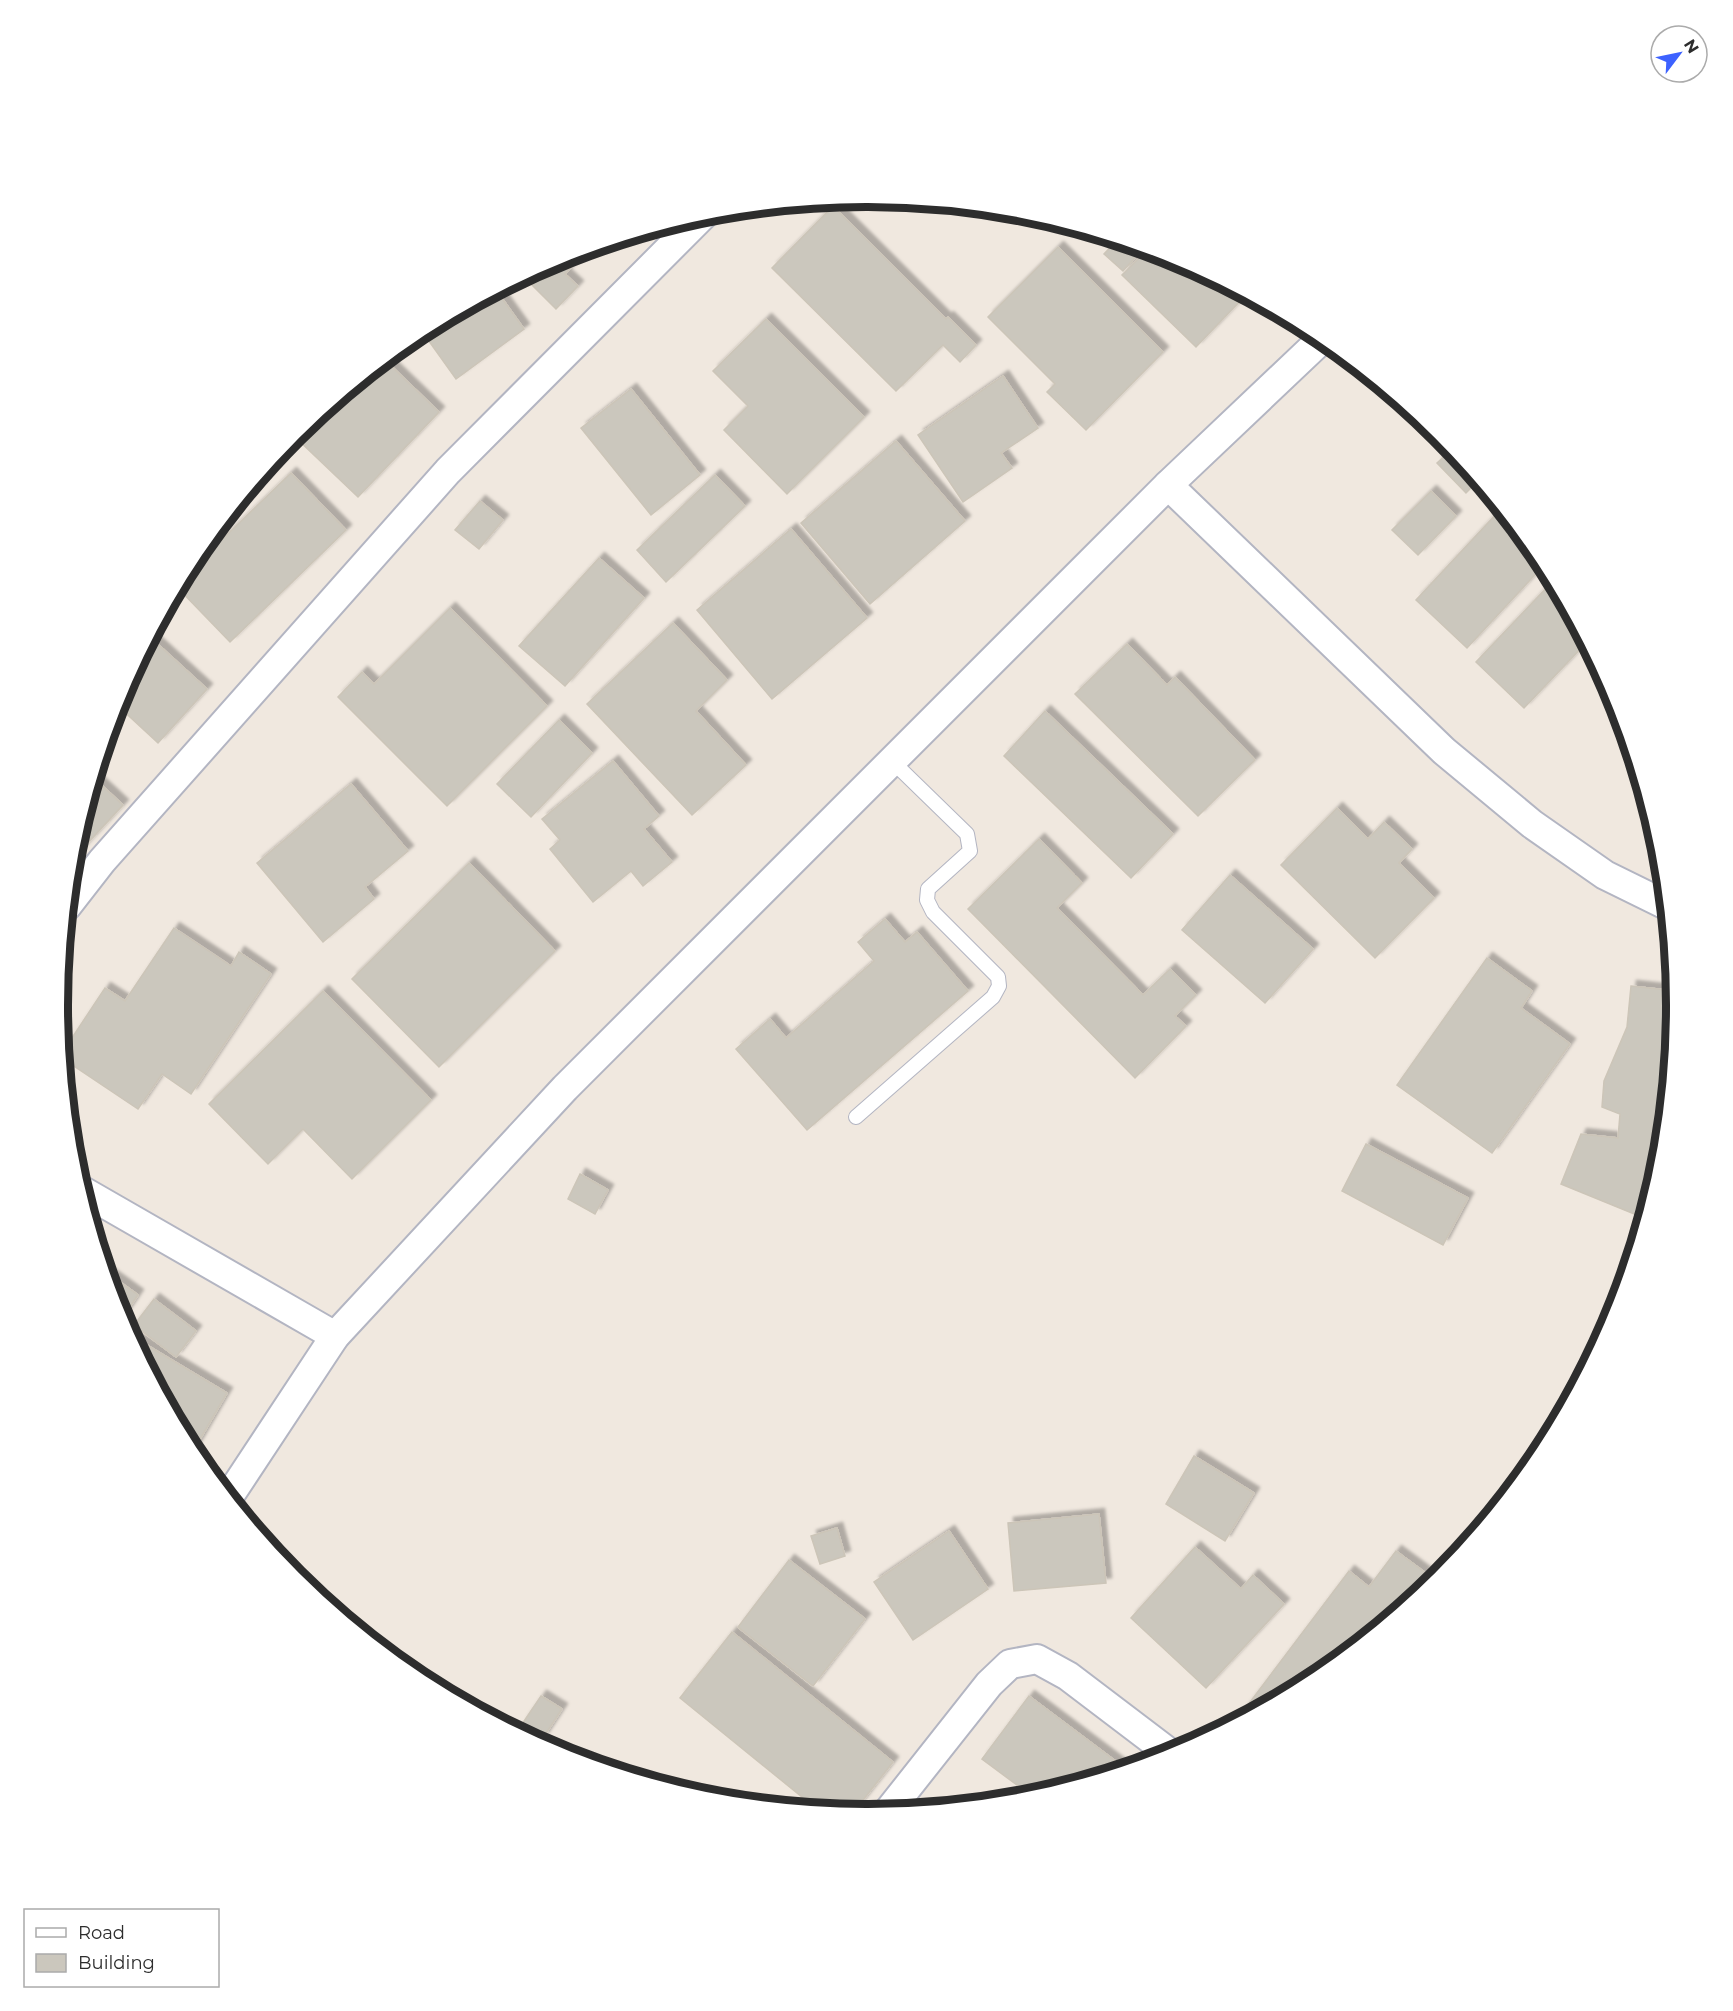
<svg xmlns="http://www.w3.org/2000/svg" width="1733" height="2011" font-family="Montserrat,sans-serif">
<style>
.building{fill:#cbc7bd;stroke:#ccc5b8;stroke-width:1.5;filter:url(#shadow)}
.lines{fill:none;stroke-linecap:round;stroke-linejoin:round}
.service-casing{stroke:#b3b5c2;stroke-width:16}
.minor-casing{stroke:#b3b5c2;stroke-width:32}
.service{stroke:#fff;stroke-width:14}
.minor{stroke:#fff;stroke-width:28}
.rim{fill:none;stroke:#2d2d2d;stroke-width:8}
</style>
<defs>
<filter id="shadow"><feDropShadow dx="5.5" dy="-5.5" stdDeviation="1.5" flood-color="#0004"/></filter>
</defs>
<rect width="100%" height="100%" fill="#f0e8df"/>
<g class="building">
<polygon points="833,206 946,319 948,317 976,345 960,362 943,345 896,391 772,268"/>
<polygon points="1117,240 1144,248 1123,271 1104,254"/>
<polygon points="590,247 565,274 578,286 556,309 532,285 547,270 542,265 557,257"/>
<polygon points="1058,247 1163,352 1086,430 1047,392 1055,384 988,317"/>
<polygon points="1148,249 1177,258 1246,295 1196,347 1122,275"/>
<polygon points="496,290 524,329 456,379 421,330"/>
<polygon points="766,319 864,417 787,494 724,430 748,406 713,371"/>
<polygon points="384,359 439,412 358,497 293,435"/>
<polygon points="1003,376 1038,428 1001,453 1012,468 963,502 918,435"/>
<polygon points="631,389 700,475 651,515 581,428"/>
<polygon points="896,441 965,521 870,604 801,523"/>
<polygon points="1452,449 1478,481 1466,493 1437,463"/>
<polygon points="266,467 272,473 194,555"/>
<polygon points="291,473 346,530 230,642 177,587 180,580"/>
<polygon points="715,475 745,506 666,582 637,550"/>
<polygon points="1431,491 1456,516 1418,555 1392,530"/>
<polygon points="480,501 503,520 479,549 455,530"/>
<polygon points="1501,509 1544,565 1467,648 1416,600"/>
<polygon points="791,529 867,618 772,699 697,610"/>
<polygon points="599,558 644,598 565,686 519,646"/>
<polygon points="1553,581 1586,643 1524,708 1476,662"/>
<polygon points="450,608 547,706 447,806 338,697 362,672 374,684"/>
<polygon points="673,623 727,680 696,711 746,765 692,815 587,704"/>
<polygon points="150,637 207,689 158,743 116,704"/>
<polygon points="1127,644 1167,685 1175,677 1255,760 1198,816 1075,694"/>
<polygon points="1045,711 1173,834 1131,878 1004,756"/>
<polygon points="559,720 592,753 531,817 497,784"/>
<polygon points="613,761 659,816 644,829 672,862 643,886 631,871 593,902 550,849 560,840 542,819"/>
<polygon points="94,778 123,805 71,861 73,847"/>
<polygon points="351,784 408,851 365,887 374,899 323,942 257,863"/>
<polygon points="1337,808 1368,839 1384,822 1412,849 1399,863 1434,898 1375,958 1281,865"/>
<polygon points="1039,839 1082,883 1057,908 1143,995 1170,969 1196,995 1175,1016 1186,1026 1135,1078 968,909"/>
<polygon points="469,863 555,951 439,1067 352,979"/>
<polygon points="1230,875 1313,949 1265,1003 1182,930"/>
<polygon points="885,919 905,942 917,932 968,991 807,1130 736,1049 770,1019 786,1038 874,961 858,942"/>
<polygon points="174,928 231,966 239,952 271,974 191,1094 162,1074 138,1109 62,1058 62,1053 105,988 125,1001"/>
<polygon points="1487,958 1532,991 1521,1008 1570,1044 1492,1153 1397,1085"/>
<polygon points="1631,986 1675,991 1676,1006 1660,1164 1644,1218 1561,1184 1581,1134 1618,1138 1620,1114 1602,1107 1604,1081 1627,1027"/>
<polygon points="323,991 431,1100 352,1179 303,1129 268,1164 209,1104"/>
<polygon points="1366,1144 1468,1198 1443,1245 1342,1191"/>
<polygon points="580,1174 608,1190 595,1214 568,1199"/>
<polygon points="105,1271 138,1295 121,1320 118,1315"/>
<polygon points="154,1299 196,1331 176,1357 134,1325"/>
<polygon points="130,1335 227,1393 192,1453 130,1336"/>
<polygon points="1194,1456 1254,1493 1225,1541 1166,1504"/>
<polygon points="1099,1514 1106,1583 1014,1591 1008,1523"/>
<polygon points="837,1528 845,1556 820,1564 811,1536"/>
<polygon points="949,1531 988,1589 913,1640 874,1582"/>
<polygon points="1195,1547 1241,1589 1253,1575 1284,1604 1206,1688 1131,1618"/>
<polygon points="1396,1551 1434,1579 1451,1556 1455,1559 1439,1578 1316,1679 1235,1722 1349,1571 1369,1587"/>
<polygon points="789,1560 865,1619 813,1686 738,1627"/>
<polygon points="732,1632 893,1762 852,1814 818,1810 680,1698"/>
<polygon points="541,1696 562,1709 543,1738 522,1724"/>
<polygon points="1029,1696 1122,1766 1118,1771 1033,1797 982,1759"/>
</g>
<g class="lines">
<defs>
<polyline id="service" points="856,1117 993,997 999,986 998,977 933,912 927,900 928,889 970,851 967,834 893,762"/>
<g id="minor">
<polyline points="1168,485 1444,751 1532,824 1605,875 1666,905"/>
<polyline points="67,906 102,861 448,471 706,212"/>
<polyline points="81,1190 335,1336"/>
<polyline points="228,1498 335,1336 565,1088 1168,485 1323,338"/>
<polyline points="887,1813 989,1684 1010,1664 1037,1659 1068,1676 1172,1755"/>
</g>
</defs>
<use href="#service" class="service-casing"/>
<use href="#minor" class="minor-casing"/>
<use href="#service" class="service"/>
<use href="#minor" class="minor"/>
</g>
<path d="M0 0H1733V2011H0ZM866 207H868A798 798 0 0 1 1666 1005V1006A798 798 0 0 1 868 1804H866A798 798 0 0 1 68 1006V1005A798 798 0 0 1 866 207Z" fill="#fff" fill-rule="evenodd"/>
<path class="rim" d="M866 207H868A798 798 0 0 1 1666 1005V1006A798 798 0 0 1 868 1804H866A798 798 0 0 1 68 1006V1005A798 798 0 0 1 866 207Z"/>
<rect x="24" y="1909" width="195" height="78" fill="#ffffff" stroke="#ababab" stroke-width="1.5"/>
<rect x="36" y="1928" width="30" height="9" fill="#ffffff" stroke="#ababab" stroke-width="1.5"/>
<text x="78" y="1939" font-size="18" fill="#2d2d2d">Road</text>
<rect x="36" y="1954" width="30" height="18" fill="#cbc7bd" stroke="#ababab" stroke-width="1.5"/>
<text x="78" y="1969" font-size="18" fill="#2d2d2d">Building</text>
<g transform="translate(1679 54) rotate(58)"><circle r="28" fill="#ffffff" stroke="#ababab" stroke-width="1.5"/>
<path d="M0-4.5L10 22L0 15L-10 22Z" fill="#3d62ff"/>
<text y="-9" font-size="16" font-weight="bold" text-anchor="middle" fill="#2d2d2d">N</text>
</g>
</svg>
